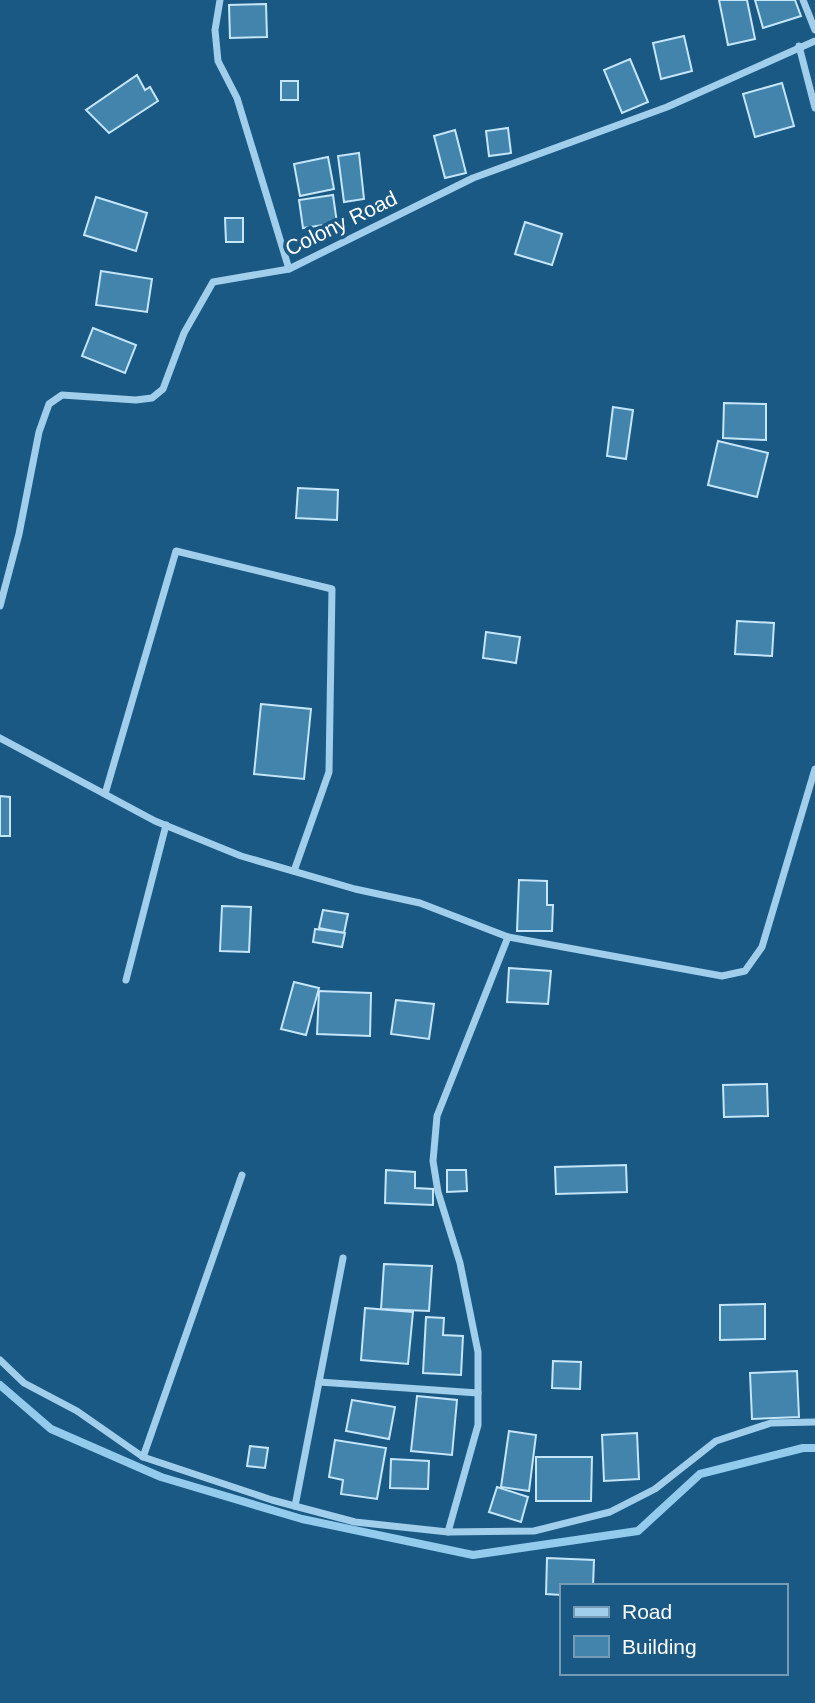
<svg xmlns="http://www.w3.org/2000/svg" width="815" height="1703" font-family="Arial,sans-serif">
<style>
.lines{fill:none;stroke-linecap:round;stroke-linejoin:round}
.stream{stroke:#93cbed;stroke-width:8}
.building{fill:#4384ad;stroke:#c5e5f8;stroke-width:2}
.street{stroke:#a0ceeb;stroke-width:7}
.labels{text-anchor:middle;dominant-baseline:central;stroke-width:7;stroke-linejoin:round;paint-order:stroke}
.street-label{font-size:21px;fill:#fff;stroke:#1a5984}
</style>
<rect width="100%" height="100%" fill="#1a5984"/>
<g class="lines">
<polyline class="stream" points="0,1385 51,1429 161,1477 302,1519 473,1555 638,1531 700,1474 803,1448 815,1448"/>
</g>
<g class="building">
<polygon points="719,0 747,0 755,39 728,45"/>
<polygon points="755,0 795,0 801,16 763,28"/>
<polygon points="266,4 267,37 230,38 229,5"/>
<polygon points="684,36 692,71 661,79 653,43"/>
<polygon points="630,59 648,102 622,113 604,70"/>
<polygon points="137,75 145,90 150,87 158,101 109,133 86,110"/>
<rect x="281" y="81" width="17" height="19"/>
<polygon points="782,83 794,126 755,137 743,94"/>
<polygon points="508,128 511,153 489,156 486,131"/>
<polygon points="455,130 466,173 445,178 434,136"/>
<polygon points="359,153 364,199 344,202 338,156"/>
<polygon points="328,157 334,189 300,196 294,164"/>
<polygon points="333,195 337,223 303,228 299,200"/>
<polygon points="96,197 147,213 136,251 84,235"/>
<polygon points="225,218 243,218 243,242 226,242"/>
<polygon points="525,222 562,234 552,265 515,254"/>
<polygon points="101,271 152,279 147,312 96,305"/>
<polygon points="93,328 136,345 125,373 82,356"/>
<polygon points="724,403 766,404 766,440 723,438"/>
<polygon points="613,407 633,410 626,459 607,456"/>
<polygon points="718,441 768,453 757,497 708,485"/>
<polygon points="298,488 338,490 337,520 296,518"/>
<polygon points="737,621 774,623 772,656 735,654"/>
<polygon points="486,632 520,637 516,663 483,658"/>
<polygon points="261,704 311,709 304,779 254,774"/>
<polygon points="0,796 10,797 10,836 0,836"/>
<polygon points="519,880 547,881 547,905 553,905 552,931 517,931"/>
<polygon points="222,906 251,907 249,952 220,951"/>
<polygon points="323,910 348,914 344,933 319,928"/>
<polygon points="315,929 345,933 342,947 313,942"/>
<polygon points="509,968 551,971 548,1004 507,1002"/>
<polygon points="294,982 319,988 306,1035 281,1029"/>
<polygon points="319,991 371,993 370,1036 317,1034"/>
<polygon points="396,1000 434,1004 429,1039 391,1034"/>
<polygon points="767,1084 768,1116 724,1117 723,1085"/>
<polygon points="626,1165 627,1192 556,1194 555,1167"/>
<polygon points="386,1170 415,1172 415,1188 433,1189 433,1205 385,1203"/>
<polygon points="447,1170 466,1170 467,1191 447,1192"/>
<polygon points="384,1264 432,1266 429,1311 381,1309"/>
<polygon points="765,1304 765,1339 720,1340 720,1305"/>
<polygon points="365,1308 413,1312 408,1364 361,1360"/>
<polygon points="426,1317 444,1318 443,1335 463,1336 461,1375 423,1373"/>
<polygon points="553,1361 581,1362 580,1389 552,1388"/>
<polygon points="797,1371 799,1417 752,1419 750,1373"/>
<polygon points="417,1396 457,1400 452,1455 411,1451"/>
<polygon points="352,1400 395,1407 389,1439 346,1431"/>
<polygon points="509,1431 536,1435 529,1491 501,1487"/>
<polygon points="637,1433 639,1479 604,1481 602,1435"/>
<polygon points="335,1440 386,1448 377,1499 341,1494 343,1480 329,1477"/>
<polygon points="250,1446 268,1448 265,1468 247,1466"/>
<polygon points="536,1457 592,1457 591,1501 536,1501"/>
<polygon points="391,1459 429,1461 428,1489 390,1488"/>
<polygon points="497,1487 528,1497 521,1522 489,1512"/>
<polygon points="547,1558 594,1560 593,1586 561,1586 561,1595 546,1594"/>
</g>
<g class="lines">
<g class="street">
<polyline points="220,0 215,30 218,61 237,98 289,269"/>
<polyline points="803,0 815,30"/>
<polyline points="799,46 815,108"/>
<polyline points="0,606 19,534 39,432 49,404 62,395 136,400 152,398 163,389 184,333 213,282 289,269 473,178 667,107 815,41"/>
<polyline points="0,738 155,821 241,856 355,889 420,903 508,937 722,976 745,971 762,947 815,769"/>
<polyline points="105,794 176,551 332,589 329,772 294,871"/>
<polyline points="126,980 166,825"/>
<polyline points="0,1360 24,1383 77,1411 143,1457 272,1500 355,1522 448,1532 534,1531 610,1512 655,1489 716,1441 771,1423 815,1422"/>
<polyline points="319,1382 478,1393"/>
<polyline points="143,1457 242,1175"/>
<polyline points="295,1506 343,1258"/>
<polyline points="448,1532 478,1425 478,1352 460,1263 438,1192 433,1161 437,1116 508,937"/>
</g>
</g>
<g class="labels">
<g class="street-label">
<text transform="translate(341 223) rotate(-26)">Colony Road</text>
</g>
</g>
<rect x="560" y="1584" width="228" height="91" fill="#1a5984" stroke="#769bb5" stroke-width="2"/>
<rect x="574" y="1607" width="35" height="10" fill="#a0ceeb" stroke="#769bb5" stroke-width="2"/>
<text x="622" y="1619" font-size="21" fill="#ffffff">Road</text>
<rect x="574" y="1636" width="35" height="21" fill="#4384ad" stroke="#769bb5" stroke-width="2"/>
<text x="622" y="1654" font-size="21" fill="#ffffff">Building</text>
</svg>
